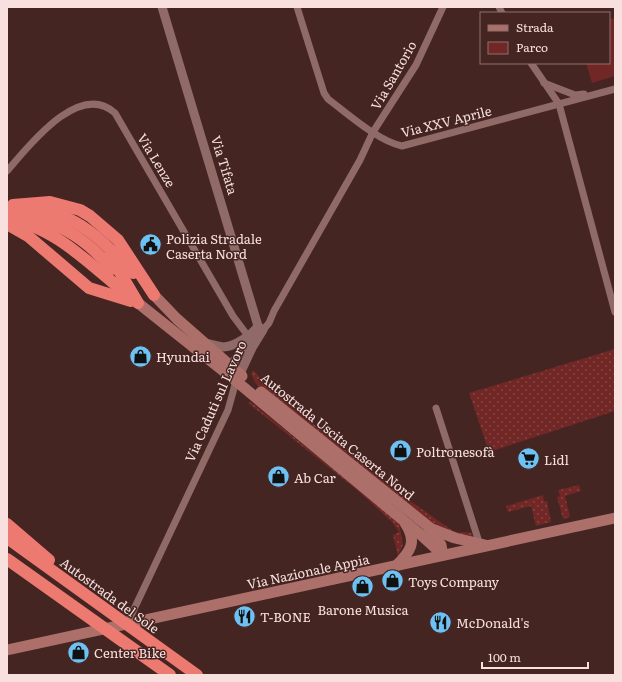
<svg xmlns="http://www.w3.org/2000/svg" width="622" height="682" font-family="Literata,serif">
<style>
.green{fill:url(#green-dots)}
.pitch{fill:#702725}
.lines{fill:none;stroke-linecap:round;stroke-linejoin:round}
.minor{stroke:#906a66;stroke-width:7}
.tertiary{stroke:#906a66;stroke-width:9}
.secondary{stroke:#ac6f69;stroke-width:11}
.motorway{stroke:#ec7a71;stroke-width:12}
.labels{text-anchor:middle;dominant-baseline:central;stroke-width:3;stroke-linejoin:round;paint-order:stroke}
.street-label{font-size:13px;fill:#f7e0de;stroke:#452522}
.poi-label{font-size:13px;fill:#f7e0de;stroke:#452522;text-anchor:start}
</style>
<defs>
<pattern id="green-dots" width="8" height="8" patternUnits="userSpaceOnUse"><rect width="8" height="8" fill="#702725"/><path d="M2 2h.1M6 6h.1" fill="none" stroke="#854644" stroke-width="1.8" stroke-linecap="round"/></pattern>
</defs>
<rect width="100%" height="100%" fill="#452522"/>
<g class="green">
<polygon points="615,349 615,411 489,452 469,393"/>
<path d="M253,370L271,390L399,493L453,531C460,534 466,531 472,533L473,538L457,536L430,523L256,384L251,374Z"/>
<polygon points="251,402 399,523 403,545 398,556 393,535 399,532 392,522 357,490 248,403"/>
<polygon points="579,485 581,491 565,496 570,517 563,519 557,497 560,496 558,490"/>
<polygon points="543,495 544,501 547,501 551,522 536,526 531,506 508,512 506,506"/>
</g>
<polygon class="pitch" points="615,18 615,76 592,83 586,63 609,63 609,19"/>
<g class="lines">
<g class="minor">
<path d="M297,7L324,93L328,99C348,114 378,141 402,146L615,89"/>
<polyline points="499,7 502,13"/>
<polyline points="531,63 559,104 615,312"/>
<polyline points="544,83 575,95 584,94"/>
<path d="M7,171C28,147 79,80 115,113L233,316L248,336"/>
<polyline points="263,330 269,323 274,311 360,160 373,132 416,65 443,7"/>
<polyline points="436,408 480,545"/>
<polyline points="127,624 228,410 236,381"/>
</g>
<g class="tertiary">
<polyline points="162,7 258,326 263,330 252,348 237,380"/>
<path d="M204,343C210,344 217,346 223,347C234,347 252,335 258,326"/>
<polyline points="228,371 252,334"/>
</g>
<g class="secondary">
<polyline points="154,295 177,319 242,376"/>
<polyline points="138,303 236,381 421,535 443,555"/>
<polyline points="261,392 429,527 441,545 442,551"/>
<polyline points="429,528 455,538 485,545"/>
<path d="M396,566C410,552 418,542 405,523"/>
<polyline points="7,650 615,518"/>
</g>
<g class="motorway">
<polyline points="13,205 50,202 80,210 90,216 118,240 154,295"/>
<path d="M32,208C77,214 104,241 133,273"/>
<polyline points="7,214 17,212 41,216"/>
<path d="M31,217C63,224 91,244 112,269"/>
<path d="M7,220C55,224 96,271 133,299"/>
<polyline points="7,224 28,236 89,288 131,301"/>
<polyline points="109,257 115,264 138,303"/>
<polyline points="7,524 49,560"/>
<polyline points="7,538 197,675"/>
<polyline points="7,559 170,675"/>
</g>
</g>
<defs>
<symbol id="civic-disc" viewBox="-11 -11 22 22"><circle r="9.5" fill="#6dc2f3" stroke="#452522"/><path d="M-.6-6.5H3V-4.5H.6V-3L4-1V1h2V6H-6V1h2V-1L-.6-3ZM-1.2 2.5V6h2.4V2.5Z" fill="#111"/></symbol>
<symbol id="shop-disc" viewBox="-11 -11 22 22"><circle r="9.5" fill="#6dc2f3" stroke="#452522"/><path d="M-5-2.5h2.3a2.7 3.5 0 0 1 5.4 0H5L5.5 6h-11ZM-1.5-2.5h3a1.5 2.3 0 0 0-3 0Z" fill="#111"/></symbol>
<symbol id="supermarket-disc" viewBox="-11 -11 22 22"><circle r="9.5" fill="#6dc2f3" stroke="#452522"/><path d="M-6-5.5h2.5l.6 2H6L4.5 2H-2.5L-4.4-4H-6ZM-1.5 3.2a1.3 1.3 0 1 0 .1 0ZM3 3.2a1.3 1.3 0 1 0 .1 0Z" fill="#111"/></symbol>
<symbol id="restaurant-disc" viewBox="-11 -11 22 22"><circle r="9.5" fill="#6dc2f3" stroke="#452522"/><path d="M-5-6h1v4h1v-4h1v4h1v-4h1v5L-1.5 .5V6h-2V.5L-5-1ZM5-6V6H3V1.5H1.5Q1.5-4 5-6Z" fill="#111"/></symbol>
</defs>
<g fill-rule="evenodd">
<use href="#civic-disc" x="138" y="232" width="25" height="25"/>
<use href="#shop-disc" x="128" y="344" width="25" height="25"/>
<use href="#shop-disc" x="388" y="438" width="25" height="25"/>
<use href="#supermarket-disc" x="516" y="446" width="25" height="25"/>
<use href="#shop-disc" x="266" y="464" width="25" height="25"/>
<use href="#shop-disc" x="380" y="568" width="25" height="25"/>
<use href="#shop-disc" x="350" y="574" width="25" height="25"/>
<use href="#restaurant-disc" x="232" y="604" width="25" height="25"/>
<use href="#restaurant-disc" x="428" y="610" width="25" height="25"/>
<use href="#shop-disc" x="66" y="640" width="25" height="25"/>
</g>
<g class="labels">
<g class="street-label">
<text transform="translate(393 75) rotate(-60)">Via Santorio</text>
<text transform="translate(446 121) rotate(-14)">Via XXV Aprile</text>
<text transform="translate(157 160) rotate(59)">Via Lenze</text>
<text transform="translate(225 165) rotate(73)">Via Tifata</text>
<text transform="translate(215 401) rotate(-66)">Via Caduti sul Lavoro</text>
<text transform="translate(338 436) rotate(39)">Autostrada Uscita Caserta Nord</text>
<text transform="translate(308 571) rotate(-12)">Via Nazionale Appia</text>
<text transform="translate(110 595) rotate(36)">Autostrada del Sole</text>
</g>
<g class="poi-label">
<text x="166" y="238">Polizia Stradale<tspan x="166" dy="15">Caserta Nord</tspan></text>
<text x="156" y="356">Hyundai</text>
<text x="416" y="451">Poltronesofà</text>
<text x="544" y="459">Lidl</text>
<text x="294" y="477">Ab Car</text>
<text x="408" y="581">Toys Company</text>
<text x="363" y="609" text-anchor="middle">Barone Musica</text>
<text x="260" y="616">T-BONE</text>
<text x="456" y="622">McDonald's</text>
<text x="94" y="652">Center Bike</text>
</g>
</g>
<rect width="622" height="682" fill="none" stroke="#f7e0de" stroke-width="16"/>
<rect x="480" y="12" width="130" height="52" fill="#452522" stroke="#8c706d"/>
<rect x="488" y="25" width="20" height="6" fill="#ac6f69" stroke="#8c706d"/>
<text x="516" y="32" font-size="12" fill="#f7e0de">Strada</text>
<rect x="488" y="42" width="20" height="12" fill="#702725" stroke="#8c706d"/>
<text x="516" y="52" font-size="12" fill="#f7e0de">Parco</text>
<path d="M482 662v6h106v-6" fill="none" stroke="#f7e0de" stroke-width="2"/>
<text x="488" y="662" font-size="12" fill="#f7e0de" stroke="#452522" stroke-width="3" paint-order="stroke">100 m</text>
</svg>
